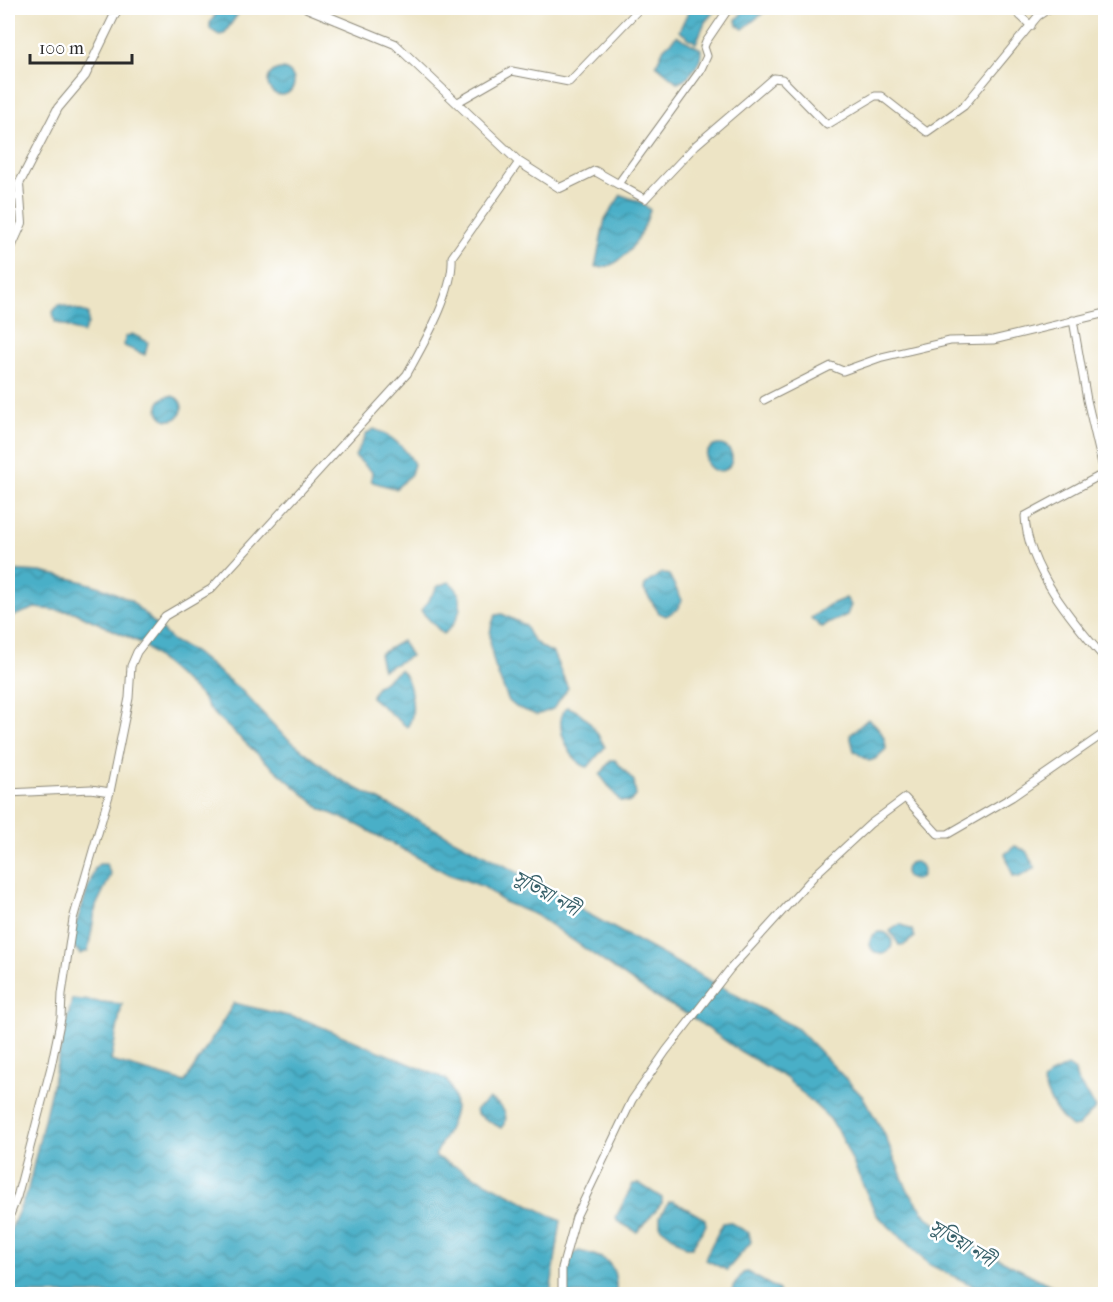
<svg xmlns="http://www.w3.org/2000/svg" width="1113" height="1302" font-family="'IM FELL French Canon','Noto Serif Bengali',serif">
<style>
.water{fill:url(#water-waves);stroke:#3a6d79;stroke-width:1.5}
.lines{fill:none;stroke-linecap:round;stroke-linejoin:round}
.minor-casing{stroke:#8c8878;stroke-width:9}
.tertiary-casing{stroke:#8c8878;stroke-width:10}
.minor{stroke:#fff;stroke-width:7}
.tertiary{stroke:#fff;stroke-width:8}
.labels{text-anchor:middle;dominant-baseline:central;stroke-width:5;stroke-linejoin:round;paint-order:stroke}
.water-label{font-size:20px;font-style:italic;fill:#376069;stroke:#fff}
</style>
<defs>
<pattern id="water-waves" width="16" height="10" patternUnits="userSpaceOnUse" patternTransform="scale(1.5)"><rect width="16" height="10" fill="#48afc7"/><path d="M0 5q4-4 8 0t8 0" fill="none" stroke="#3c8fa2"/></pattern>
</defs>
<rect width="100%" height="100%" fill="#fff"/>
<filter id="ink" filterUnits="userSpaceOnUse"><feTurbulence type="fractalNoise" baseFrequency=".0167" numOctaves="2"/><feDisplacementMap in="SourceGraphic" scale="12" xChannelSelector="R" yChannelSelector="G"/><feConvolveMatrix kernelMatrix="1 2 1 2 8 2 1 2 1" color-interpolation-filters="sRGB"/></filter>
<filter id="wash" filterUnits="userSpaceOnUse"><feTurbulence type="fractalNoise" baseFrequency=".008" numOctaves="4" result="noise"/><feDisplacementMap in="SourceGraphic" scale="24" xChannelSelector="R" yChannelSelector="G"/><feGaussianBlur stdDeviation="1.35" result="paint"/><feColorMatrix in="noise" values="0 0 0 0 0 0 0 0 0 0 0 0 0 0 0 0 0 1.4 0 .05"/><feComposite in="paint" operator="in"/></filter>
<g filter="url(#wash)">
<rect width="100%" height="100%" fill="#ede4c5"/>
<g class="water">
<polygon points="220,8 242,8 224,34 219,35 210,29 210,23"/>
<polygon points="690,8 717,8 705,22 696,43 679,31"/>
<polygon points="746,8 769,8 743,29 737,25 736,20"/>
<path d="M677,36L701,49C702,63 690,77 678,83L656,65L664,48Z"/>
<circle cx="281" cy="82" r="13"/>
<path d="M621,195L641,202L650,210C643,234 623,271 595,267L605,219Z"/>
<polygon points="8,204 14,210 15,225 8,235"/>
<polygon points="59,304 88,313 88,324 83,333 55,322 53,312"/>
<polygon points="132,334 148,342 145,355 124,346 125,337"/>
<circle cx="170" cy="408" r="12"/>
<path d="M374,429C391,435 406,448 414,464L411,474L396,489L373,482L371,480L372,472L355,456L367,433Z"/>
<circle cx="719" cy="458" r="13"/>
<polygon points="8,570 41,572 73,579 104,588 130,600 173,641 194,652 242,691 281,733 339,779 551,890 592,916 798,1029 863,1097 884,1133 907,1189 927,1217 950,1234 1068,1294 990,1294 930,1265 876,1214 841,1136 830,1119 786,1078 740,1051 687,1014 655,997 536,915 504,902 484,887 448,874 358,825 321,809 264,760 212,712 200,695 141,643 74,612 35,608 8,618"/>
<polygon points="661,573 669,575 682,600 678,609 666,616 659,613 644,590 645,585"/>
<path d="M449,582C468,595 461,622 443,634L421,611L438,586Z"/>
<polygon points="846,598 851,605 847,615 821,627 811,618 829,605"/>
<path d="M502,614L525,625C531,641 538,646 553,653L568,688L553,709L537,715L516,707L509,701C498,677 481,638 496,615Z"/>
<polygon points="402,641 411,656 383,670 379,654"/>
<path d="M400,670C412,679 417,715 407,727L371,697L377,686Z"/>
<path d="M567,707C585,711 597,732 605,747L588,767C571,765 550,721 567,707Z"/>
<path d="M868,719C878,725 886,737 886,749L875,759L869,761L854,751L850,735Z"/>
<polygon points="611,760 615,760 634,781 636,796 630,802 620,801 600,775"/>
<polygon points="1015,846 1026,851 1035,868 1019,877 1013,876 1005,854"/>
<circle cx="914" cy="871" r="9"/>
<polygon points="99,864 106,864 111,875 96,906 88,951 80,954 73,946 73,933 95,868"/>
<polygon points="900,924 912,930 915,937 904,945 899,945 890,931"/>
<circle cx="881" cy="943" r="11"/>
<path d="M72,999L122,1004L111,1061L185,1082L234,1003L305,1020L446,1079C466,1110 448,1127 435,1156L561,1221L550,1294H8V1236L28,1189Z"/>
<path d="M1068,1066L1075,1071L1077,1080L1096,1108L1078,1126L1071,1127C1056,1114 1049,1100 1043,1083L1050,1074Z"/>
<path d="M489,1099C502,1104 512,1117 501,1128L477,1114L476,1109Z"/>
<polygon points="633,1184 640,1184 662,1198 662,1203 637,1232 617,1221 616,1217"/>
<polygon points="673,1201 705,1219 706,1225 692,1247 686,1247 660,1227 660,1216 669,1202"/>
<polygon points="729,1222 749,1233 751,1242 727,1270 706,1260 706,1256 723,1223"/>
<path d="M579,1251C608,1258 618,1263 616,1294H566C565,1276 560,1259 579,1251Z"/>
<polygon points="747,1272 779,1290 780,1294 732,1294 733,1287 743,1273"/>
</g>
</g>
<g filter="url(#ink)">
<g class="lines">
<defs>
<g id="minor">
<polyline points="729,8 706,42 704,47 707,56 700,71 618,184 645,199 696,145 774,78 782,79 827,125 875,96 881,96 927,132 964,106 1038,16 1050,8"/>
<polyline points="1012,8 1031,26"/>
<polyline points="458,102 512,71 569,82 640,8"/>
<polyline points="8,200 19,195"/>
<path d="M1073,320L1087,400L1103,468L1101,475L1025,516C1027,568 1073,622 1106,660"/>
<polyline points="764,400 831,366 843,371 882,357 950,341 993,340 1106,313"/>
<polyline points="8,793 91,789 110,792"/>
<path d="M8,1220L17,1197L51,1067L61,1018L62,994L73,919L110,792L129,698L131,666L137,652L165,616L211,589L407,374C424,343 454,293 452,257L519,162"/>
<polyline points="562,1294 562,1268 576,1217 632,1100 666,1051 730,969 816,874 870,824 905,798 938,834 948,834 1012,797 1106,732"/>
</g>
<g id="tertiary">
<polyline points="307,8 395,44 519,162 560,188 595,171 618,184"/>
<polyline points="8,254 22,223 19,184 58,108 85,76 118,8"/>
</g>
</defs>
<use href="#minor" class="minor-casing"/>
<use href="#tertiary" class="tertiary-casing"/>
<use href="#minor" class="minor"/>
<use href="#tertiary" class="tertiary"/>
</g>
</g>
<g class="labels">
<g class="water-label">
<text transform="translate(546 893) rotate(29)">সুতিয়া নদী</text>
<text transform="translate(962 1243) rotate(31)">সুতিয়া নদী</text>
</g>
</g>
<rect width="1113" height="1302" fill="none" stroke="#fff" stroke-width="30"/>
<path d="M30 54v9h102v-9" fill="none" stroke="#2b2b2b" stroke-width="3"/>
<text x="39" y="54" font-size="18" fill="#2b2b2b" stroke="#ffffff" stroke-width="4.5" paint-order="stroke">100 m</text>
</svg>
